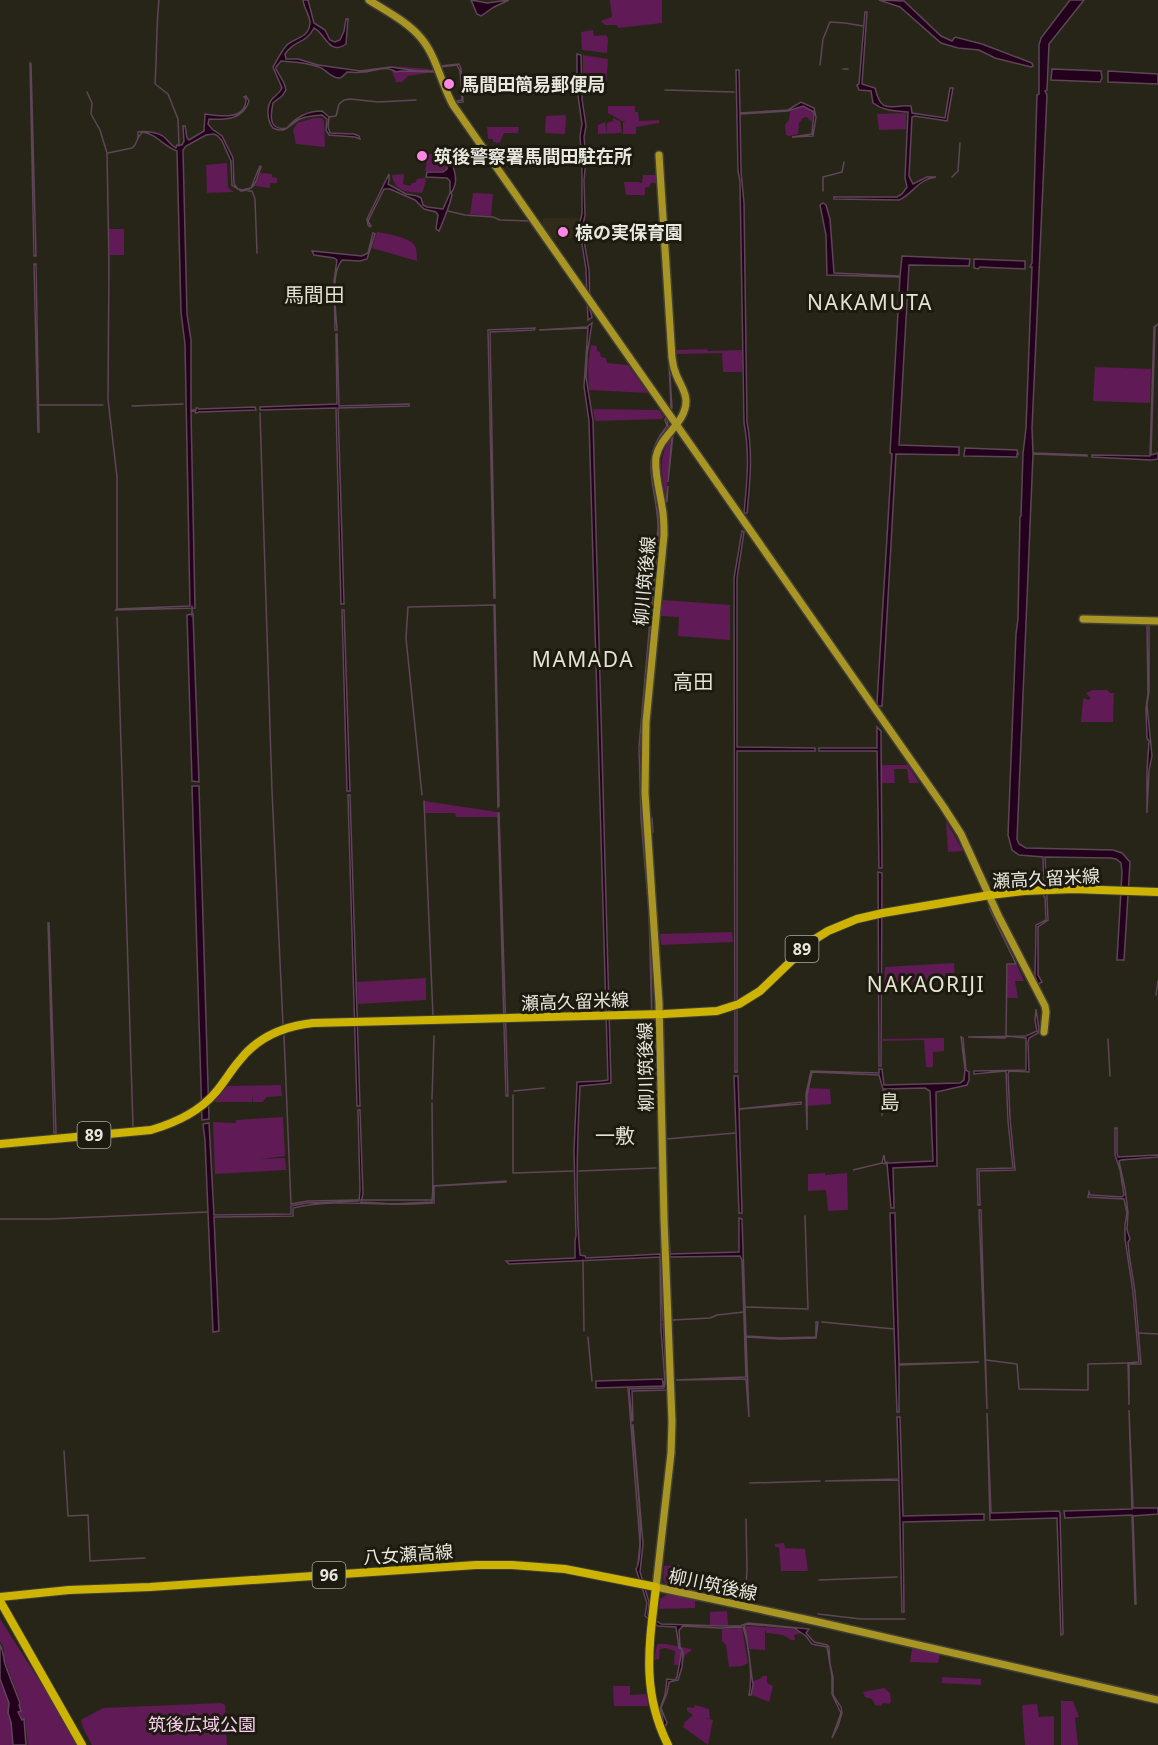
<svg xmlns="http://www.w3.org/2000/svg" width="1158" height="1745" font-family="'Noto Sans','Noto Sans JP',sans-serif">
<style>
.built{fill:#302c19}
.green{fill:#601a55}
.water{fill:#23011d;stroke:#5e4657;stroke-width:1.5}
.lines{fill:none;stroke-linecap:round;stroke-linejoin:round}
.stream{stroke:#5e4657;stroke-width:1.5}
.secondary-casing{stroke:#424034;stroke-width:10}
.primary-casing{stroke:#424034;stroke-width:10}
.secondary{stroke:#a89524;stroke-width:7}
.primary{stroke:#cdb404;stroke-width:8}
.poi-dot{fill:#fc86e4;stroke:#1d1b0f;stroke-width:2}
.labels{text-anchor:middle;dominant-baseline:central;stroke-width:6;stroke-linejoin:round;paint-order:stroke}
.shield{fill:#1d1b0f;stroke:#abaaa1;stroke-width:1.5}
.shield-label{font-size:16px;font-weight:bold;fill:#e8e7df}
.poi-label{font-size:18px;font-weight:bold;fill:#e8e7df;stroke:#1d1b0f;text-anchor:start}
.street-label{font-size:18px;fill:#e8e7df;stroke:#1d1b0f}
.park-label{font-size:18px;fill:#f9ceee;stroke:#1d1b0f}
.neighbourhood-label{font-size:20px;fill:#e4e2d2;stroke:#1d1b0f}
.quarter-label{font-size:21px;letter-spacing:1.5px;fill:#e4e2d2;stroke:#1d1b0f}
</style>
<rect width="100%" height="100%" fill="#272518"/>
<polygon class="built" points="543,218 578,218 579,238 551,238 543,227"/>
<g class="green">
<polygon points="610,0 662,0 662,23 618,28 617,25 605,25 601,21 612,17"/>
<polygon points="593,30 594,36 606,35 608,38 607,53 582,50 581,32"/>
<polygon points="583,55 608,59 606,88 583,87"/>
<polygon points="392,66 429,69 427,73 408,76 402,82 396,82 391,69"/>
<polygon points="608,106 635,106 635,112 638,112 639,121 659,120 659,123 636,127 636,134 623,134 623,122 627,121 622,121 608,113"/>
<polygon points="799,106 802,106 813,112 812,120 810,121 807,117 803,118 799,123 798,134 789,136 786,135 785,125 789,120 790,112"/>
<polygon points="906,113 906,129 879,130 877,114"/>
<polygon points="566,115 565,134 545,133 546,116"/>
<polygon points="314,118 322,118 324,121 325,147 296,144 293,130 297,123"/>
<polygon points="613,118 620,121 622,133 598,134 598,125 605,122 607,133 607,123 613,121"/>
<polygon points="487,127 519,127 518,133 504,133 500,142 496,143 496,142 493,142 493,139 488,139"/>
<polygon points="444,147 446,168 443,171 425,171 428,155 439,151 440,148"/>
<polygon points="227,163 228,188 234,192 207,193 206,165"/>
<polygon points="260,173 272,174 272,177 277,178 277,183 270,183 270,188 255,186"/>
<path d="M404,174L403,184L410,186L412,183H415L417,179L425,178L426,181L422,193C408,192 394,192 392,175Z"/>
<polygon points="643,175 658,175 659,183 651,183 649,187 645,187 645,195 626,195 624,182 639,182 640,183 642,183"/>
<polygon points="473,193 493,194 491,216 470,214"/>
<polygon points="109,229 124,229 124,255 110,255"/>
<path d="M377,232C385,233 412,238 415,246C417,250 417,257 417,261L372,248Z"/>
<polygon points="591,345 597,346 597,351 600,352 601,357 606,358 607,363 628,365 648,393 589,390 588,365"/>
<polygon points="707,349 708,351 742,350 742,372 723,372 722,353 676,354 676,350"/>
<polygon points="1095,367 1151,369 1150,403 1093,401"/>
<polygon points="593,409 659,410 664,417 661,419 595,421"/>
<path d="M671,438V439L666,498C662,476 657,457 671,438Z"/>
<polygon points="663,600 730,605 730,640 678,636 679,617 661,616"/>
<polygon points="1093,690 1107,690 1110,693 1114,693 1113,722 1081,722 1083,700 1084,698 1089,700 1091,698 1086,693"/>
<polygon points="882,765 908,765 919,783 909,783 907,769 894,769 895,783 882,783"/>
<polygon points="424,801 497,812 497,817 456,817 455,813 425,813"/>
<polygon points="946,821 963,851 948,852"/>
<polygon points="732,932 733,942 661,945 660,934"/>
<polygon points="954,963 955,980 884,983 885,967"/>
<polygon points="1008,965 1017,965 1024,981 1015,981 1018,998 1007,998"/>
<polygon points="426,978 426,1000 358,1004 357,982"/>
<polygon points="944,1038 944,1051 933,1052 933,1067 926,1067 924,1040 883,1041 883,1039"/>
<polygon points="281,1085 282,1096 266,1097 263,1102 253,1102 253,1095 252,1102 214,1102 227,1086"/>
<polygon points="809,1088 830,1089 831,1104 807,1106 807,1095"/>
<path d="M283,1117L285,1156L260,1159L285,1158L286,1170L215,1174L213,1122C221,1122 227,1123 236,1123V1120Z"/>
<polygon points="825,1173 825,1175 847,1173 848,1210 828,1211 826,1190 808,1191 808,1174"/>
<polygon points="784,1543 785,1548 805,1549 808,1571 781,1571 779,1547 775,1547 775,1544"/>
<polygon points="680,1565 682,1587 667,1585 663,1579 664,1566"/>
<polygon points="668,1594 695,1600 695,1608 659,1609 660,1599"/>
<polygon points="727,1611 728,1625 710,1625 710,1612"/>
<polygon points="0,1619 62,1716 77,1745 28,1745 25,1719 23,1720 19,1712 21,1710 19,1705 21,1703 4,1658 4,1649 0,1641"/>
<polygon points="747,1626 794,1629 801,1633 794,1635 795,1640 791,1640 783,1635 767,1633 765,1630 765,1650 749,1649 745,1626"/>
<polygon points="742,1628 748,1663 742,1666 729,1667 726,1645 722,1641 722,1629"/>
<polygon points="657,1644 666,1644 691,1649 691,1651 685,1655 683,1664 674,1665 675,1651 665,1648 660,1649 659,1659 654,1660"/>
<polygon points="912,1648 940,1653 938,1663 910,1662"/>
<polygon points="763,1676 767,1676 767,1683 773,1686 769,1702 752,1695 753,1681 760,1679"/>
<polygon points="942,1677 981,1679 981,1685 942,1683"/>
<polygon points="0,1682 8,1700 8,1716 11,1721 13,1745 0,1745"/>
<polygon points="613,1686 630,1686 630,1695 646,1694 649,1706 614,1706"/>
<polygon points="884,1688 890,1693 891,1702 889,1704 883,1703 881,1706 875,1705 872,1699 865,1697 863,1692"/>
<polygon points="1061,1701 1073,1701 1079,1717 1075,1718 1078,1745 1061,1745"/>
<polygon points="222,1703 225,1705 227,1745 92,1745 83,1728 81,1720 103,1708"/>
<polygon points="1037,1704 1039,1717 1054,1716 1054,1745 1025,1745 1022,1708 1023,1705"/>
<polygon points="695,1705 709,1709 710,1719 703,1718 713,1720 708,1745 683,1727 685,1722 693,1715 687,1711 687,1707 694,1708"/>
</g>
<g class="water">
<path d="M303,0H308L314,23L325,30L330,40L335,42L340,40L344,31L346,19H348L346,44C329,56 326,34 314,28C305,45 295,39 285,54L286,59H298L318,65L360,71L391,67L417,71H432L440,66L459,64L461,69L463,102L448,103L462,100L460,71L457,65L441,67L438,71L433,72L401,71L396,72C385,64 374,72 362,72C357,73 352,72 347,72C345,74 343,77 340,78C331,79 326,69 319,67C306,62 295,62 281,61L276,67V69L284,83L286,90L282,96L273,103C270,117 269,131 287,128C296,117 308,111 322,111L329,117L328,127L330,133L354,134L359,136L360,139L355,137L329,135L326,130L327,119L322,115C315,116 305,116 298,120C288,126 286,134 273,128C267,121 266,107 272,99C276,95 279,94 282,88L273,67C277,60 281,52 286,46C294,37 309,39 310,23C310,15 304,9 303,0Z"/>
<polygon points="471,0 487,3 509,0 494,7 481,16 477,14"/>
<polygon points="879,0 904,1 941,36 952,41 955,37 982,44 1032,63 1033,66 1031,67 995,58 979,50 958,48 941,43 900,7"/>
<polygon points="1070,0 1084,0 1049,44 1047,90 1045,91 1047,95 1032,428 1033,453 1087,455 1087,456 1033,454 1017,839 1019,844 1026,848 1113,850 1122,853 1130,862 1124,960 1117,960 1122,872 1121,863 1116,859 1111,858 1045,857 1048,920 1038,927 1038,975 1042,982 1038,984 1035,976 1036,930 1036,925 1046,920 1045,897 1044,896 1043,857 1019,855 1012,850 1008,835 1016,634 1018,619 1020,517 1021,516 1023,454 1026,428 1032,267 1030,267 1032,263 1037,95 1039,94 1039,45 1041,38"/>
<path d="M865,12H867L862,84L875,88C882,116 890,104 911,106L912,113L945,118L950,88H953L947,121L915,116L912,117L909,176L913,184L927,177H936C918,179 913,194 899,200L834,199V197H897L902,194L907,187L905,178L908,112C894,111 884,111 873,103L871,91L859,90L857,85L859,84Z"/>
<polygon points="577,54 581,55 582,99 586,126 584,137 586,159 584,180 585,215 583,225 584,241 589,270 590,310 592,317 588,320 586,269 579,225 582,214 582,163 580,136 582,124 576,81 577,78"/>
<polygon points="30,63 31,64 36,256 34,256"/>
<polygon points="1052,69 1101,71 1102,78 1100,82 1051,80"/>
<path d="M736,70H739L740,113L788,110L801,102L814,108L816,117L813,136L792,137L812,134L814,112L803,106L788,111L740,114L741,172L744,203L747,422C753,452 750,483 747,513H744C747,482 750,453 744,423L740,181L738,171Z"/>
<polygon points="1108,71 1158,74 1158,84 1108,82"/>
<path d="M246,96L249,101C243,120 225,120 209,119L208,124L212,129L222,136L233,158L234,184L238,189L242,190L251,188L259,168L260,166L261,167C256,179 257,190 241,191L232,185L231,161L222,141L218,136L214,134L206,135L186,146L183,150L187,314L191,340V410H196V408H198L199,409L255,407L256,410L199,412L196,413L195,411H191L195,608L116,610L117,609L190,606L185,344L181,312L177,151C163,146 157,134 142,132L138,138V132C145,131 158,132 164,137C169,141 170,145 176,148L177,145H182L184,141L183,126H185L187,138L189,140L204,131L205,114C219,116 246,121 246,99L244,97Z"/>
<path d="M446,147L448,148C450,164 462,178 451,193L452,195C449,208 444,219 439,231L436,229L438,215L436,212L424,209L415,200L390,189H384L368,221L371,226L370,227L368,225L367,219L389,174V180L388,184L406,194L417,196L421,198L423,205L427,207L443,209L450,193V181L447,178L426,177L427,172H443L447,169Z"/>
<polygon points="823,203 826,205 830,219 834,273 900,276 902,256 970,259 969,266 909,265 899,445 959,447 959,455 896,454 882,706 878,706 877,703 892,454 890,453 900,277 827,275 826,235 820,205"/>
<path d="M373,233L375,234L367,259L360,261L342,260C330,274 336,311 337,330H335L334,281L337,260L334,258L314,255L312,251L362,256L368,253Z"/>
<polygon points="974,259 1025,261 1025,269 980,267 978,269 974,268"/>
<polygon points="34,264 36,264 39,432 38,432"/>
<path d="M592,323L587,355L586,377L593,421L611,1083L580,1086C577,1142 575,1200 580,1255L585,1256L586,1258L660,1254L663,1321L674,1320L663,1323L667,1390L632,1391L633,1420L632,1421L629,1389L664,1388L665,1383H663V1386L596,1388V1381L662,1379L663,1382H665L661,1330L660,1257L509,1264L506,1261L575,1258V1240L576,1236L574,1150L577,1082C587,1081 598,1082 608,1080L589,421L584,386L588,328L539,330L587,327Z"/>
<polygon points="1158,324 1155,327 1151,455 1158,453 1158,459 1151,460 1092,457 1092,455 1150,456 1154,327"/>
<polygon points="535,328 534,330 490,332 495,598 494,598 488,330"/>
<polygon points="336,334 337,334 339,406 409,404 409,406 338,408 344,604 341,604 336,408 260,410 260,407 337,404"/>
<path d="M668,343L672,408L667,419L668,426L673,435L668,482L672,435L668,428C645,450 652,478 658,506L666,501L668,486L667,501L658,508L659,531L641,744L642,813L651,937L652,1026L649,912L641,819L639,747L658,528C658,488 637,461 667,426L665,420L671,407Z"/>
<polygon points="965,448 1017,450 1018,454 1017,454 1017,457 964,456"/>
<polygon points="742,531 744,532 737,578 737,747 815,748 815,751 737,751 737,1072 735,1072 734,578"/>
<polygon points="494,605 495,605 499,806 498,807"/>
<polygon points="342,610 344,610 350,791 347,791"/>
<polygon points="193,614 199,782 192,781 187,615"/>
<polygon points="1147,624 1149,624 1149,691 1147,705 1152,756 1149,770 1147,813 1147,771 1149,741 1147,738 1146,708 1148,694"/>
<polygon points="877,727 881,731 882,868 879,868 877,751 819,751 819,748 877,748"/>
<polygon points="192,786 199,786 209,1119 202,1120"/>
<polygon points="348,795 350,795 360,1106 357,1106"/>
<polygon points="498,813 499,813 508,1096 506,1096"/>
<polygon points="878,872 882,873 881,1066 879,1066"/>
<polygon points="48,923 49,923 56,1133 54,1133"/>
<polygon points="1036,1009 1039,1030 1038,1033 1029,1038 1028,1042 1029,1072 1009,1071 1008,1074 1010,1119 1015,1170 979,1171 980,1205 978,1205 977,1169 1013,1168 1008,1121 1006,1071 974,1074 974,1071 1026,1070 1026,1038 1007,1036 1005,1038 968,1037 1026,1036 1037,1031 1035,1020"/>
<polygon points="961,1037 963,1038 966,1070 969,1072 969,1080 967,1085 936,1092 937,1166 893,1168 894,1208 891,1208 887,1164 882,1163 853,1170 882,1163 884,1155 885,1162 889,1163 933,1161 930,1091 925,1088 884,1089 882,1116 883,1089 879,1075 812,1072 807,1095 807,1130 806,1094 811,1071 879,1073 879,1069 882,1069 884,1085 960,1083 964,1080 965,1069"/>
<polygon points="734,1076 738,1076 739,1109 801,1102 801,1104 740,1109 739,1111 742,1213 739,1213"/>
<path d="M358,1110H360L363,1194L361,1202L393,1204L432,1202L433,1186L506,1181V1182L434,1186V1203C418,1204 402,1205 387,1204C356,1203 323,1201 293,1208V1216L214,1217L219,1331L213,1332L205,1140L203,1124L209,1123L214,1215L291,1214V1206L307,1203L359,1201L360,1190Z"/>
<polygon points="1115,1128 1117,1128 1117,1153 1118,1157 1158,1155 1158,1157 1121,1160 1119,1161 1125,1189 1128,1212 1127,1230 1130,1239 1128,1242 1129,1254 1135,1292 1141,1364 1129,1364 1129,1405 1128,1363 1139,1362 1133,1292 1125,1239 1125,1225 1127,1213 1124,1199 1088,1197 1089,1192 1090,1195 1122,1197 1124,1195 1120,1170 1115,1155"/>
<polygon points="979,1210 981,1210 987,1409"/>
<polygon points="890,1213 895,1213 899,1364 979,1362 899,1365 899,1412 897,1412"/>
<polygon points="739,1218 742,1219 746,1336 780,1338 816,1337 816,1322 818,1322 816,1338 780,1339 746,1337 749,1417 746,1379 676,1380 746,1377 742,1260 740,1256 670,1257 670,1254 739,1252"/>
<polygon points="1129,1410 1133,1508 1158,1508 1158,1514 1133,1516 1136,1604 1135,1604 1132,1515 1065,1518 1064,1511 1132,1509"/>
<polygon points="987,1413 991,1513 1059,1511 1060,1513 1063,1634 1061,1635 1057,1518 990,1520"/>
<polygon points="897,1417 900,1417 903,1516 984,1514 984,1520 903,1522 904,1612 902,1612 899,1480 825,1481 899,1479"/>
<path d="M632,1425H633L643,1544L640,1572L649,1602L648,1615L661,1624L721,1626H740L748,1623L809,1629L806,1633L814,1642L827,1645L829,1647L830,1664L833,1677V1695L841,1707L842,1713L838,1726L832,1738L841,1713L832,1694V1677L827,1647L812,1644L806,1636L794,1628L746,1624L744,1626L746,1634L753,1685L751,1695H749C753,1676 749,1645 743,1627L720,1628L683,1626L679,1630L680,1647L683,1652L682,1667L678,1680L669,1682L667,1693L661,1708L667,1723L663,1730L664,1745H663C662,1730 666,1723 660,1709L665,1695L667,1679L675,1680L677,1677L682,1650L679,1648L676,1627L658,1626L645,1616L647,1603L636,1569C647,1553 634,1450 632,1425Z"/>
<path d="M0,1645C4,1652 3,1657 5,1664C10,1678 15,1690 20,1703L19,1705L21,1711L18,1712L22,1720L24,1719L26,1745H13L11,1722L8,1713L9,1703L0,1679Z"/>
</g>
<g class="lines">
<g class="stream">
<path d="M159,0C156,28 157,56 155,84L168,94L178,119L179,146"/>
<polyline points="820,65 823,39 830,22 845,23 863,26"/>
<polyline points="843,69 848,69"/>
<polyline points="665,90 734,92"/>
<polyline points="87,92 92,103 91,114 100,130 107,153 109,262 108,399 117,477 117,609"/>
<polyline points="329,117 336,116 339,104 344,100 350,99 378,102 416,100"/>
<polyline points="108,153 132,148 135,145 138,138"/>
<polyline points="952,177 958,171 960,143"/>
<polyline points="248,191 252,191 255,199 257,253"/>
<polyline points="823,191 823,177 842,172 844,162"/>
<polyline points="448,211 465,215 493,217 500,220 529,221"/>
<polyline points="39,405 103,405"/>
<polyline points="132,406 183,404"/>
<polyline points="260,413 272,791 283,1025"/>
<polyline points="192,606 192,616"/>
<polyline points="117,617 133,1126"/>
<polyline points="422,795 406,638 408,607 494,605"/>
<polyline points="424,801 433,1017"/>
<polyline points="652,818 653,832"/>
<polyline points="989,908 1016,964 1007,964 1006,1036"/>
<polyline points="1156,995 1158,981"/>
<polyline points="284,1036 291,1204 308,1201 358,1200"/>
<polyline points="1108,1039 1110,1076"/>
<polyline points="514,1091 544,1088"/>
<polyline points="513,1095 513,1173 573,1171"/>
<polyline points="432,1099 434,1036"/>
<polyline points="579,1171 656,1168"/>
<polyline points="360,1200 433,1200 432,1103"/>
<polyline points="389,1204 402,1204"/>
<polyline points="668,1217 666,1139 735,1133"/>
<polyline points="0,1219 50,1219 207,1212"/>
<polyline points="668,1220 670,1253"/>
<polyline points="583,1260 584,1331"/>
<polyline points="745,1307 808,1309 805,1216"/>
<polyline points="673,1320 710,1318 717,1315 744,1312"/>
<polyline points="822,1322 894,1329"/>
<polyline points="1138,1333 1158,1334"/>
<polyline points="588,1337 592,1381"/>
<polyline points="986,1360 1017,1364 1019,1389 1088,1390 1088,1364 1128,1363"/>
<polyline points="628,1387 640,1543 638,1564"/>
<polyline points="64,1451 68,1516 88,1515 90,1561 145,1558"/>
<polyline points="750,1483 820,1481"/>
<polyline points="819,1580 897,1577"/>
<polyline points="745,1601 747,1570 746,1519"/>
<polyline points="818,1614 861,1619 905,1619"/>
</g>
<defs>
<g id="secondary">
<path d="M369,0C386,11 408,22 421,38C437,57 441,84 453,105L943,806L961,834L998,915L1045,1006L1046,1012L1044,1032"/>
<path d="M659,155L672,358C673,362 673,367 675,371C678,382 686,390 686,401C686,424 660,435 656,457C654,473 660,491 662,507C664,516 664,525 664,535L646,722L645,793L659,1003L664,1219L672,1422L671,1453L656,1587L814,1621L1158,1700"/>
<polyline points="1083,619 1158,621"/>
</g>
<g id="primary">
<path d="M0,1144L151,1130C175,1123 198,1113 215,1093C224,1083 231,1070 240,1060C258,1037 285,1026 313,1023L664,1014L717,1011L739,1004L760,991L812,941L828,931L857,919L883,913L990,895L1024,891L1073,889L1158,892"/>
<path d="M0,1597L69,1590L150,1587L476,1565H512L565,1569L656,1587C649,1645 641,1691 668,1745"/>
<polyline points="0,1601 82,1745"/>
</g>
</defs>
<use href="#secondary" class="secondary-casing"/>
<use href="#primary" class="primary-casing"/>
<use href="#secondary" class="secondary"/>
<use href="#primary" class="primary"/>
</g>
<g class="poi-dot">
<circle cx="449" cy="84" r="6"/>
<circle cx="422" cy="156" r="6"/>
<circle cx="563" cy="232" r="6"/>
</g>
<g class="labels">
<g class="shield">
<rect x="785.5" y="936" width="33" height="26" rx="4.5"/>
<rect x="77.5" y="1122" width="33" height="26" rx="4.5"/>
<rect x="312.5" y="1562" width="33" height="26" rx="4.5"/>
</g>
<g class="shield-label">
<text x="802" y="949">89</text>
<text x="94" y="1135">89</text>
<text x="329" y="1575">96</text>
</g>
<g class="poi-label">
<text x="461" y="84">馬間田簡易郵便局</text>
<text x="434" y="156">筑後警察署馬間田駐在所</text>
<text x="575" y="232">椋の実保育園</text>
</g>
<g class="street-label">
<text transform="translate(644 581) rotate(-85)">柳川筑後線</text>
<text transform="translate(1046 878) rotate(-3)">瀬高久留米線</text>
<text transform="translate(575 1001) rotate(-2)">瀬高久留米線</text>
<text transform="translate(645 1067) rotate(-91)">柳川筑後線</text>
<text transform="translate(408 1554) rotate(-4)">八女瀬高線</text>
<text transform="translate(713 1584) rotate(12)">柳川筑後線</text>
</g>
<g class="park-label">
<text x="202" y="1724">筑後広域公園</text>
</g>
<g class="neighbourhood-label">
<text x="314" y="294">馬間田</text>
<text x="693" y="681">高田</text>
<text x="890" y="1101">島</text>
<text x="615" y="1135">一敷</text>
</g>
<g class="quarter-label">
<text x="870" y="302">NAKAMUTA</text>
<text x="583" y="659">MAMADA</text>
<text x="926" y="984">NAKAORIJI</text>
</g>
</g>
</svg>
